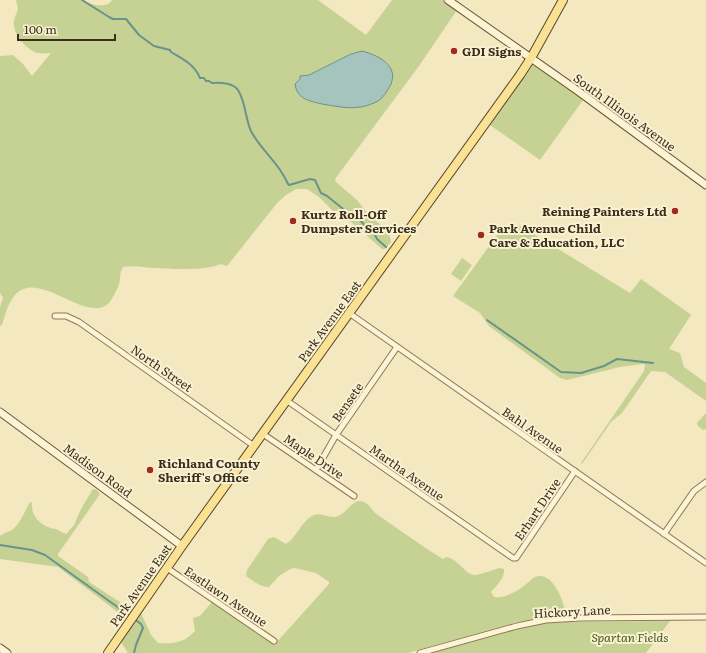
<svg xmlns="http://www.w3.org/2000/svg" width="706" height="653" font-family="Literata,serif">
<style>
.green{fill:#c6d293}
.water{fill:#a4c4bd;stroke:#69948c}
.lines{fill:none;stroke-linecap:round;stroke-linejoin:round}
.stream{stroke:#69948c;stroke-width:2}
.street-casing{stroke:#8e7856;stroke-width:7}
.secondary-casing{stroke:#705939;stroke-width:9}
.primary-casing{stroke:#5b452b;stroke-width:10}
.street{stroke:#fcf4d5;stroke-width:5}
.secondary{stroke:#fcf4d5;stroke-width:7}
.primary{stroke:#fae294;stroke-width:8}
.poi-dot{fill:#a4281f;stroke:#f9f1d1;stroke-width:1.5}
.labels{text-anchor:middle;dominant-baseline:central;stroke-width:4;stroke-linejoin:round;paint-order:stroke}
.poi-label{font-size:12px;font-weight:bold;fill:#3c2e1c;stroke:#f9f1d1;text-anchor:start}
.street-label{font-size:12px;fill:#3c2e1c;stroke:#f9f1d1}
.park-label{font-size:12px;font-style:italic;fill:#475b20;stroke:#f9f1d1}
</style>
<rect width="100%" height="100%" fill="#f3e8c0"/>
<g class="green">
<path d="M16,0H83C91,5 107,9 112,0H318L366,35L392,0H443L457,10L419,66L335,179L336,182L357,200L368,214L381,225L390,237L391,242L385,249H382L351,222L340,218L319,197L307,189H296L286,195L278,202L227,266L221,264C206,271 171,269 153,268C143,267 133,265 123,267C119,274 121,277 119,284C118,288 111,301 109,303C86,325 39,268 15,295C8,303 5,315 2,325L0,326V307L3,298L0,293V56L13,55L23,64L32,76L51,53C47,53 42,54 38,53C27,50 12,34 14,21C16,10 20,14 16,0Z"/>
<polygon points="533,65 583,100 540,160 490,125"/>
<polygon points="519,225 630,293 641,279 690,314 691,315 669,349 680,353 684,367 706,383 706,401 665,372 651,371 622,413 611,422 582,464 581,463 644,371 645,365 643,364 620,367 567,380 560,378 489,326 480,313 453,296 503,227 513,234"/>
<polygon points="462,258 472,265 461,281 451,274"/>
<polygon points="706,413 706,429 703,430 698,426 697,423"/>
<path d="M93,489L97,490L100,494L58,554V556L88,577L89,582L126,606L127,610L124,614L119,613L58,567L0,559V536C4,533 8,532 12,530C20,524 25,511 30,502L32,503C31,514 38,523 48,527C51,529 55,528 58,530C61,531 62,533 66,534L74,525L81,509Z"/>
<path d="M358,501C367,501 370,507 375,513L427,549L443,559L446,557C459,559 465,575 475,575C483,574 492,570 500,568L504,569C505,578 497,585 491,592L494,597C505,599 517,591 525,585C528,583 531,579 535,577C553,570 565,603 566,616L544,617L517,622L408,653H128L121,642L141,613L151,635L158,643C174,644 184,643 195,631L193,618L200,616L212,602L275,644L329,584V582L316,573L295,568L290,569L279,576L269,587C260,587 253,581 246,576L247,570L268,539L274,537L286,544C297,537 302,520 314,515C321,512 329,518 336,517C345,514 349,505 358,501Z"/>
<polygon points="670,621 646,653 432,653 518,628 544,623 566,622"/>
</g>
<path class="water" d="M362,51C382,56 403,69 387,91C384,96 380,101 374,103C357,111 340,107 322,104C309,101 297,99 295,84L300,79V76L309,75L351,54Z"/>
<g class="lines">
<g class="stream">
<path d="M82,0L109,17L113,19H126L139,35L154,46L170,50L171,52C184,60 194,64 200,78H204L206,81H209L212,83C220,82 233,83 238,90C246,103 245,118 251,131C261,151 279,162 288,184L289,185L310,179L315,180L321,193L327,196L342,208L348,215L360,220L365,226L373,231L377,239L386,247"/>
<polyline points="487,320 561,372 581,373 604,366 617,359 653,363"/>
<polyline points="0,545 32,550 45,555 130,616"/>
<polyline points="133,618 141,624 143,628 136,645 134,653"/>
</g>
<defs>
<g id="street">
<polyline points="349,313 706,563"/>
<polyline points="55,316 66,316 79,322 254,446"/>
<polyline points="286,400 513,558 516,558 575,471"/>
<polyline points="263,434 354,496"/>
<polyline points="316,470 336,435 397,347"/>
<polyline points="664,534 694,491 706,482"/>
<polyline points="167,568 274,641"/>
<polyline points="420,653 517,626 546,620 580,618 706,617"/>
</g>
<g id="secondary">
<polyline points="448,0 578,91 706,185"/>
<polyline points="0,412 182,546"/>
<polyline points="0,648 7,653"/>
</g>
<polyline id="primary" points="108,653 182,546 520,75 531,58 563,0"/>
</defs>
<use href="#street" class="street-casing"/>
<use href="#secondary" class="secondary-casing"/>
<use href="#primary" class="primary-casing"/>
<use href="#street" class="street"/>
<use href="#secondary" class="secondary"/>
<use href="#primary" class="primary"/>
</g>
<g class="poi-dot">
<circle cx="454" cy="51" r="4"/>
<circle cx="675" cy="211" r="4"/>
<circle cx="293" cy="221" r="4"/>
<circle cx="481" cy="235" r="4"/>
<circle cx="150" cy="470" r="4"/>
</g>
<g class="labels">
<g class="poi-label">
<text x="462" y="51">GDI Signs</text>
<text x="667" y="211" text-anchor="end">Reining Painters Ltd</text>
<text x="301" y="214">Kurtz Roll-Off<tspan x="301" dy="14">Dumpster Services</tspan></text>
<text x="489" y="228">Park Avenue Child<tspan x="489" dy="14">Care &amp; Education, LLC</tspan></text>
<text x="158" y="463">Richland County<tspan x="158" dy="14">Sheriff's Office</tspan></text>
</g>
<g class="street-label">
<text transform="translate(625 112) rotate(36)">South Illinois Avenue</text>
<text transform="translate(329 321) rotate(-54)">Park Avenue East</text>
<text transform="translate(162 368) rotate(35)">North Street</text>
<text transform="translate(347 402) rotate(-55)">Bensete</text>
<text transform="translate(533 430) rotate(35)">Bahl Avenue</text>
<text transform="translate(314 456) rotate(34)">Maple Drive</text>
<text transform="translate(98 470) rotate(36)">Madison Road</text>
<text transform="translate(407 472) rotate(35)">Martha Avenue</text>
<text transform="translate(537 509) rotate(-56)">Erhart Drive</text>
<text transform="translate(140 585) rotate(-55)">Park Avenue East</text>
<text transform="translate(226 596) rotate(34)">Eastlawn Avenue</text>
<text transform="translate(572 611) rotate(-3)">Hickory Lane</text>
</g>
<g class="park-label">
<text x="630" y="637">Spartan Fields</text>
</g>
</g>
<path d="M18 34v6h97v-6" fill="none" stroke="#3c2e1c" stroke-width="2"/>
<text x="24" y="34" font-size="12" fill="#3c2e1c" stroke="#f9f1d1" stroke-width="3" paint-order="stroke">100 m</text>
</svg>
